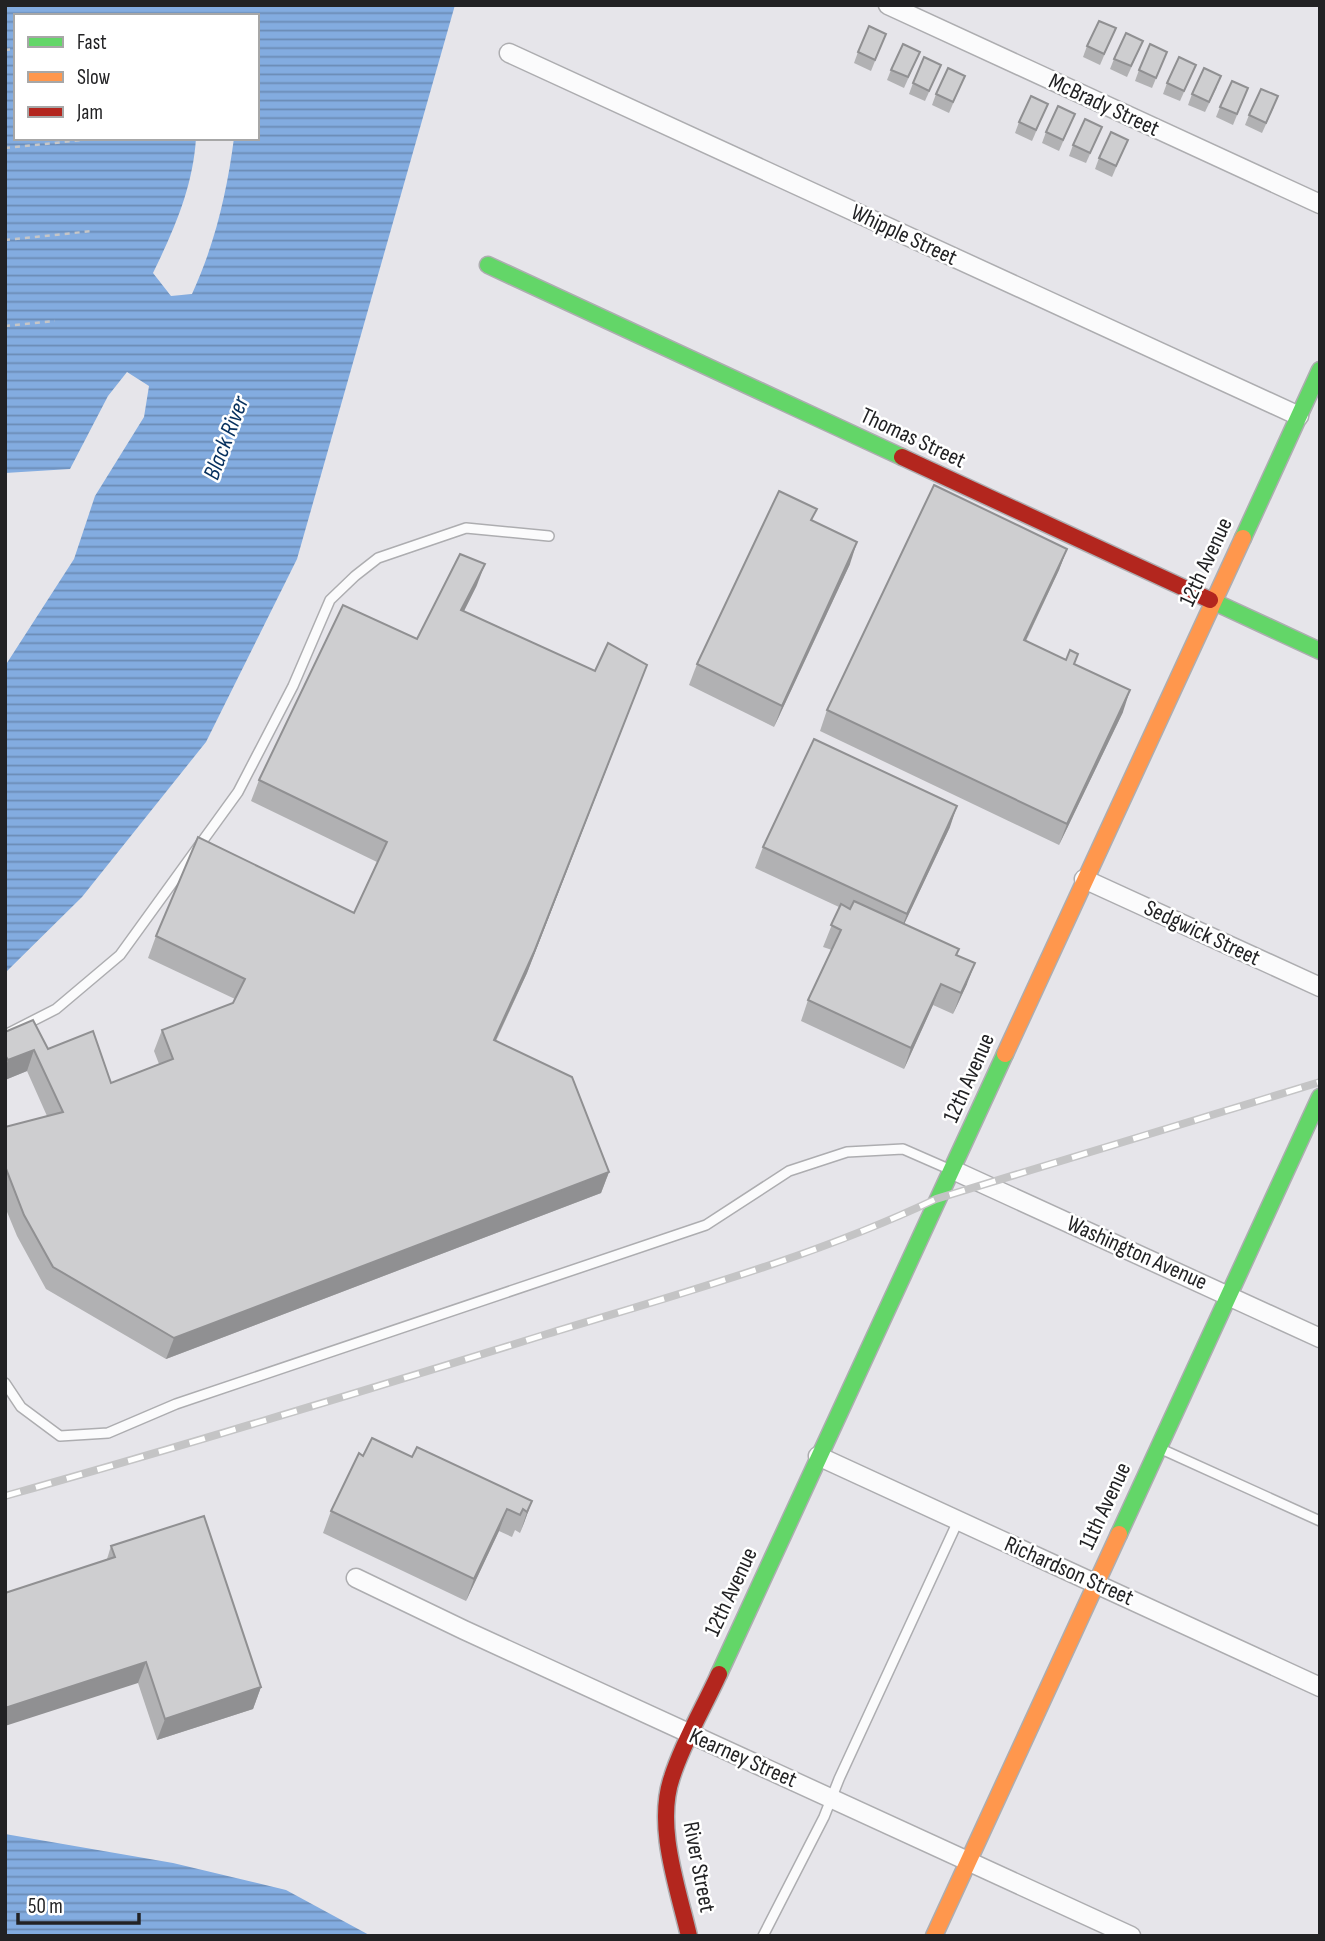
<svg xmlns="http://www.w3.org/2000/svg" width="1325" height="1941" font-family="'Sofia Sans Condensed',sans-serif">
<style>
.water{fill:url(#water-rules);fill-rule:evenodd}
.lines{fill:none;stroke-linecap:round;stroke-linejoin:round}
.lane-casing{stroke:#adadb0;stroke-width:12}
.street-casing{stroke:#adadb0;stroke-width:21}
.fast-casing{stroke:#adadb0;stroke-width:19}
.slow-casing{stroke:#adadb0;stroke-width:19}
.jam-casing{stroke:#adadb0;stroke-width:19}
.path{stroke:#c6c6c7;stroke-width:2.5;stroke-dasharray:5 5;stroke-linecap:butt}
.lane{stroke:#fbfbfc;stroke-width:9}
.street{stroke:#fbfbfc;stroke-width:18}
.fast{stroke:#63d668;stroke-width:16}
.slow{stroke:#ff974d;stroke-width:16}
.jam{stroke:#b3261e;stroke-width:16}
.rail-casing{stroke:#c4c4c5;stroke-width:8}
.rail{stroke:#fff;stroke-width:5;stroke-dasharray:16;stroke-linecap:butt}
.wall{fill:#b1b1b3}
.shaded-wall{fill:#909092}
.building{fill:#ceced0;stroke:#909092;stroke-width:2}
.labels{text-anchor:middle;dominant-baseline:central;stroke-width:5;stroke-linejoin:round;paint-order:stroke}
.street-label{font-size:23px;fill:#222224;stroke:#fff}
.water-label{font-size:24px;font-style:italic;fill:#06305e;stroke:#fff}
</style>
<defs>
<pattern id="water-rules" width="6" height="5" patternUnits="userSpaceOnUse" patternTransform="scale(1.75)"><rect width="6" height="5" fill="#83ace0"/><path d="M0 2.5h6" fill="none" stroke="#6b8cb5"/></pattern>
</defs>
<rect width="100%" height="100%" fill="#e6e5ea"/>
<g class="water">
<path d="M5,5H455L297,559L206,742L82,897L5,973V666L74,559L95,496L144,417L149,386L127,372L108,396L70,469L5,473ZM16,16H257V138H234C227,192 215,244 192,294L171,296L153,273C174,230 193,187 196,138H16Z"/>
<polygon points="5,1834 173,1863 286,1890 371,1936 5,1936"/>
</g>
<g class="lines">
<defs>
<g id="lane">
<polyline points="5,1035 56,1009 120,955 238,792 293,686 330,600 355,576 378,558 466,528 549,536"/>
<polyline points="5,1383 21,1407 60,1436 108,1433 176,1404 706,1225 789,1171 847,1152 903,1149 951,1170"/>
<polyline points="1159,1448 1320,1521"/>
<polyline points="763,1936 824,1817 839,1779 958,1521"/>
</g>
<g id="street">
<polyline points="888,5 1320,204"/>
<polyline points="509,53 1299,416"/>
<polyline points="1084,879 1320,987"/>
<polyline points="953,1170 1320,1338"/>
<polyline points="818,1456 1320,1687"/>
<polyline points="356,1578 464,1630 1131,1936"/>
</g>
<g id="fast">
<polyline points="488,265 902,457"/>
<polyline points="1243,538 1320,370"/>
<polyline points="1210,600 1320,651"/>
<polyline points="1119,1534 1320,1097"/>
<polyline points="719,1674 1005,1054"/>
</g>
<g id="slow">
<polyline points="1005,1054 1243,538"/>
<polyline points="934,1936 1119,1534"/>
</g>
<g id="jam">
<polyline points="902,457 1210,600"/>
<path d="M689,1936C678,1888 655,1826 672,1777C683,1742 704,1707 719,1674"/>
</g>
</defs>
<use href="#lane" class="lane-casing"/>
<use href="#street" class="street-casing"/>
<use href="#fast" class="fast-casing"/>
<use href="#slow" class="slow-casing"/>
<use href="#jam" class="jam-casing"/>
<g class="path">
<polyline points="5,50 16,49"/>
<polyline points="5,148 83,140"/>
<polyline points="5,240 93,231"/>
<polyline points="5,326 55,321"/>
</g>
<use href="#lane" class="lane"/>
<use href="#street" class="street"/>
<use href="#fast" class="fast"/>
<use href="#slow" class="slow"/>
<use href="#jam" class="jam"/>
<defs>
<path id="rail" d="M5,1496C187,1445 367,1390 547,1334C678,1294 812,1258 936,1199L1320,1082"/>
</defs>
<use href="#rail" class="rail-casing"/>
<use href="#rail" class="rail"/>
</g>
<g class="wall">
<polygon points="1116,28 1100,65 1083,57 1087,46"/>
<polygon points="886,34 871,71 854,63 858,52"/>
<polygon points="1143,41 1127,77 1110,69 1114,59"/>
<polygon points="920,52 904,88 887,80 891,70"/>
<polygon points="1167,52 1152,88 1135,81 1139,70"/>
<polygon points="941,65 925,101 909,94 913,83"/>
<polygon points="1196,65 1180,101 1163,94 1167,83"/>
<polygon points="965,76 949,113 932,105 936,94"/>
<polygon points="1217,87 1205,112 1188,105 1192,94"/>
<polygon points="1248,88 1233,125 1216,117 1220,107"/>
<polygon points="1048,104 1032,141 1015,133 1019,122"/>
<polygon points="1274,107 1262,133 1245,125 1249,115"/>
<polygon points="1075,114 1059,151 1042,143 1046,132"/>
<polygon points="1102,127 1086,163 1069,156 1073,145"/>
<polygon points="1128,140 1112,177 1095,169 1099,158"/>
<polygon points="813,521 850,564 774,727 689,685 697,664"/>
<polygon points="1067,549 1059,570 1026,641 1075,664 1123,712 1059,845 820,731 827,710"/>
<polygon points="477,585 464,611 595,671 639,686 527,973 496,1041 609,1172 601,1193 166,1359 46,1289 17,1236 5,1207 5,1127 47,1116 27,1071 5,1080 5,1032 48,1049 111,1083 159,1064 154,1051 162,1030 233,1003 235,999 148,958 156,936 354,913 377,862 251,801 259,780"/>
<polygon points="950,827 904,924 957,955 967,984 953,1014 933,1005 904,1069 801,1021 808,1000 832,950 823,947 839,907 755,868 763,847"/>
<polygon points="363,1456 412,1457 532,1501 520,1533 515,1530 512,1537 499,1531 466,1601 323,1533 331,1511"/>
<polygon points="111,1546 261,1687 253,1709 157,1740 138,1683 107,1559"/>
</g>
<g class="shaded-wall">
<polygon points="857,542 850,564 774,727 782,706"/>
<polygon points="1067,549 1059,570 1016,661 1024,640"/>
<polygon points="485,564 477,585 454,631 461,610"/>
<polygon points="647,665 527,973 486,1061 494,1040"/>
<polygon points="1130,690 1123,712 1059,845 1067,824"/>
<polygon points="957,806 950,827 899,935 907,914"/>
<polygon points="975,963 967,984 953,1014 961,993"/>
<polygon points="941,984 933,1005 904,1069 911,1048"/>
<polygon points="34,1050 27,1071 5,1080 5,1068 8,1060"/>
<polygon points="609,1172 601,1193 166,1359 174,1338"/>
<polygon points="532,1501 524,1523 520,1533 527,1512"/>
<polygon points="507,1509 499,1531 466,1601 474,1579"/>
<polygon points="146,1662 138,1683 5,1726 5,1708"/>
<polygon points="261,1687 253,1709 157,1740 165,1719"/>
</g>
<g class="building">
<polygon points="1099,21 1116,28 1104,54 1087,46"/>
<polygon points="869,26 886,34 875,60 858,52"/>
<polygon points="1126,33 1143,41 1131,66 1114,59"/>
<polygon points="903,44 920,52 908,77 891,70"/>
<polygon points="1150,44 1167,52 1156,78 1139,70"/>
<polygon points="924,57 941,65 929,91 913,83"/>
<polygon points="1179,57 1196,65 1184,91 1167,83"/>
<polygon points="948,68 965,76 953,102 936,94"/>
<polygon points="1204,68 1221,76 1209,102 1192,94"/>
<polygon points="1232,81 1248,88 1237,114 1220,107"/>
<polygon points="1261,89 1278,96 1266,123 1249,115"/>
<polygon points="1031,96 1048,104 1036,130 1019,122"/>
<polygon points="1058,106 1075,114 1063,140 1046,132"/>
<polygon points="1085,119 1102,127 1090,153 1073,145"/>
<polygon points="1111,132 1128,140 1116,166 1099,158"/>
<polygon points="934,485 1067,549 1024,640 1066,660 1070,650 1078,654 1074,664 1130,690 1067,824 827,710"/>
<polygon points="779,491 817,509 811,520 857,542 782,706 697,664"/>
<polygon points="460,554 485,564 461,610 595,671 608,643 647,665 534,952 494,1040 572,1077 609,1172 174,1338 53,1267 24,1215 5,1166 5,1127 63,1112 34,1050 8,1060 5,1055 5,1032 33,1020 48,1049 93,1031 111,1083 173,1059 162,1030 233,1003 245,979 156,936 198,837 354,913 387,842 259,780 343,605 417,639"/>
<polygon points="814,739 957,806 907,914 763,847"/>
<polygon points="854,901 959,949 956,955 975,963 961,993 941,984 911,1048 808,1000 841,930 831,925 841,904 850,909"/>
<polygon points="372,1438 412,1457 417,1447 532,1501 527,1512 523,1509 520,1515 507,1509 474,1579 331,1511 359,1453 363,1456"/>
<polygon points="204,1516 261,1687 165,1719 146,1662 5,1708 5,1593 115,1557 111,1546"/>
</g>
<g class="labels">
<g class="street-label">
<text transform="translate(1104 105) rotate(25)">McBrady Street</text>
<text transform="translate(904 235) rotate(25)">Whipple Street</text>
<text transform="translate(913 438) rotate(25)">Thomas Street</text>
<text transform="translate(1206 562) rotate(-65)">12th Avenue</text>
<text transform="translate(1202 933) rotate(25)">Sedgwick Street</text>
<text transform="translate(969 1078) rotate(-66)">12th Avenue</text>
<text transform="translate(1137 1253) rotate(24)">Washington Avenue</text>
<text transform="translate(1105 1506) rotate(-65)">11th Avenue</text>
<text transform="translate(1069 1571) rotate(24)">Richardson Street</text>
<text transform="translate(731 1592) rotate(-65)">12th Avenue</text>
<text transform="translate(743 1758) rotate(24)">Kearney Street</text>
<text transform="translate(699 1867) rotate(79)">River Street</text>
</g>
<g class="water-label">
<text transform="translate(226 438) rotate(-69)">Black River</text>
</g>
</g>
<rect width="1325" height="1941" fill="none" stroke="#222224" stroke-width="14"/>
<rect x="14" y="14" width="245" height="126" fill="#ffffff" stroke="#a7a7a7" stroke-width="2"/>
<rect x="28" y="37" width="35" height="10" fill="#63d668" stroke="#a7a7a7" stroke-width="2"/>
<text x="77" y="49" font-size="21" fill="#222224">Fast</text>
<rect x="28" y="72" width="35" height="10" fill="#ff974d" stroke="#a7a7a7" stroke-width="2"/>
<text x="77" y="84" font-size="21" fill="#222224">Slow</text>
<rect x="28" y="107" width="35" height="10" fill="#b3261e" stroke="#a7a7a7" stroke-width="2"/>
<text x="77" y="119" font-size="21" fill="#222224">Jam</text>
<path d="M18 1913v10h121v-10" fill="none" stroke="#222224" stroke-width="3.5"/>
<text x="28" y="1913" font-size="21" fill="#222224" stroke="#ffffff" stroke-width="5" paint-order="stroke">50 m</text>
</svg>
